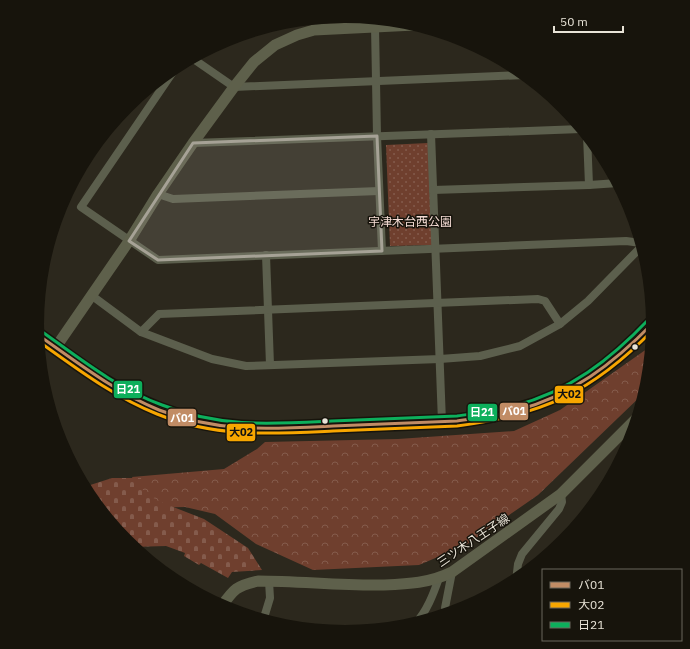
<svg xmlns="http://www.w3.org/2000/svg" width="690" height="649" font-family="'IBM Plex Sans','Noto Sans JP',sans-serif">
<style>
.grass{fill:url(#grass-dots)}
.forest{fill:url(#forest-crowns)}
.cemetery{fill:url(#cemetery-stones)}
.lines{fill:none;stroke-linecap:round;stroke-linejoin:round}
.street{stroke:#5c5f4d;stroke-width:8}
.secondary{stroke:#5e604b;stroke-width:11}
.bus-1-casing{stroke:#17140c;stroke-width:6}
.bus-2-casing{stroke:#17140c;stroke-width:6}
.bus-3-casing{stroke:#17140c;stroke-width:6}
.bus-1{stroke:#c18c65;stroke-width:3}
.bus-2{stroke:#f7a600;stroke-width:3}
.bus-3{stroke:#0daf5c;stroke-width:3}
.marked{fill:#a6a296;fill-opacity:0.2;stroke:#a6a296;stroke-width:3;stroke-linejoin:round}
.bus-dot{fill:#e8e3d7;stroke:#17140c;stroke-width:1.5}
.labels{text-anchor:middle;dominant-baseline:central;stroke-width:3;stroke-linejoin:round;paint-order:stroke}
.park-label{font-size:12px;fill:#f5dcd4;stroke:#17140c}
.street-label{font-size:12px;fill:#e8e3d7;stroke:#17140c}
.line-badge{stroke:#17140c;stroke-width:1.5}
.badge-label{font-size:11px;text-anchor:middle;font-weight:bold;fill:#fff}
.pale-badge-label{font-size:11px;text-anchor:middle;font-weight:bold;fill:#111}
</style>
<defs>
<pattern id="grass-dots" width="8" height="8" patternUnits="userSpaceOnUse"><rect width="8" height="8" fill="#6f3f2e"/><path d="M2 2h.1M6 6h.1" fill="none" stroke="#845b4c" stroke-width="1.8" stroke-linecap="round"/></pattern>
<pattern id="forest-crowns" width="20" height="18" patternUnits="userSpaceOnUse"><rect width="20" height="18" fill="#6f3f2e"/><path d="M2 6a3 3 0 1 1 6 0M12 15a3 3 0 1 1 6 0" fill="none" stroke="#845b4c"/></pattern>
<pattern id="cemetery-stones" width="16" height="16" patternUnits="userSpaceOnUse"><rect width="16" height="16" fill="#6f3f2e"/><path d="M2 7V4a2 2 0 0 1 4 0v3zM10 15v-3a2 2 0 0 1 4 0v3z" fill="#845b4c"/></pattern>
</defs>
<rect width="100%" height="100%" fill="#2c281d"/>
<g class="grass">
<polygon points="428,143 433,245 390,246 386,145"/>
<polygon points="591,500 596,502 580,522 575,521"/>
</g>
<polygon class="forest" points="651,346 648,385 645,392 538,495 466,545 419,565 313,570 256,544 215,514 185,507 145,508 132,477 224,469 257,449 265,442 398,439 514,431 560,410"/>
<polygon class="cemetery" points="112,478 141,478 143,491 158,501 204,519 248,548 262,570 232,572 228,578 201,563 199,565 184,556 185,553 166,546 133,547 127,542 88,496 84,487"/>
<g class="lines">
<g class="street">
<polyline points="373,19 375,26 377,136 382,251"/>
<polyline points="192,58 234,87 525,75"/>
<polyline points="177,66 81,207 158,260 626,241 641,243"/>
<polyline points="431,134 442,422"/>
<polyline points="587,135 589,185"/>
<polyline points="193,143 581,129"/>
<polyline points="433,190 589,185 618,183"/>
<polyline points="158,194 173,199 379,191"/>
<polyline points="266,255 270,365"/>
<polyline points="91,295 141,332 212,359 246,366 440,359 480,356 520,346 560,324 588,301 642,246"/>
<polyline points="141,332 159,314 538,299 545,301 560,324"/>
<polyline points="452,572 445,608 453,613"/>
<polyline points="516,581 518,564 522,554 559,509 562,502 561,494"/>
<polyline points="263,621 270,598 269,581"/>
<path d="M415,624C427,611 433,595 439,578"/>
</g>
<g class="secondary">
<path d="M38,335C67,355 96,377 127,394C168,418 215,428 262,429L457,421C541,413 596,385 653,323"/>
<polyline points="56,347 129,241 158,194 193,143 234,87 254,62 275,45 297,35 314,30 415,25"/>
<path d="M221,607C234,589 236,586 258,581C300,581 342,586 384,585C408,584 430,583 452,572L561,494L637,418"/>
</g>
<defs>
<path id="bus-1" d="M38,335C77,362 115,392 159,410C218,433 272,429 333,426C374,424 416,423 457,421C476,418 496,416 515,411C571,396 613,364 653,323"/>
<path id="bus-2" d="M38,341C76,368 114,397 157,414C216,438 271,434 333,431C374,429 416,428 457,426C543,415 592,392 653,330"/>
<path id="bus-3" d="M41,331C79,358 118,389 162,405C221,428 271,424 332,421C374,419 415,418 457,416C476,413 495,411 514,406C570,391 610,360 649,319"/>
</defs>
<use href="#bus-1" class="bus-1-casing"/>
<use href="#bus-2" class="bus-2-casing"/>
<use href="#bus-3" class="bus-3-casing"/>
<use href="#bus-1" class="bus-1"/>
<use href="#bus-2" class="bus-2"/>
<use href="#bus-3" class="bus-3"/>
</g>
<path class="marked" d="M377,136L382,251L158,260L129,241L193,143Z"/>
<g class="bus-dot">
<circle cx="635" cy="347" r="3.5"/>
<circle cx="325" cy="421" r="3.5"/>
</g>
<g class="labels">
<g class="park-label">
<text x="410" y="221">宇津木台西公園</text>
</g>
<g class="street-label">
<text transform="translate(473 540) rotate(-34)">三ツ木八王子線</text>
</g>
</g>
<path d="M0 0H690V649H0ZM44 324a301 301 0 1 1 602 0a301 301 0 1 1-602 0Z" fill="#17140c" fill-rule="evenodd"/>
<g class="line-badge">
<rect x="113" y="380" width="30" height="19" rx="4" fill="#0daf5c"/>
<rect x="554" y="385" width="30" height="19" rx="4" fill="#f7a600"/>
<rect x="499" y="402" width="30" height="19" rx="4" fill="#c18c65"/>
<rect x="467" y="403" width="31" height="19" rx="4" fill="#0daf5c"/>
<rect x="167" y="408" width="30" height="19" rx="4" fill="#c18c65"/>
<rect x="226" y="423" width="30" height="19" rx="4" fill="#f7a600"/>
</g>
<g class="badge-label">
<text x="128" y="393">日21</text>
<text x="514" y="415">バ01</text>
<text x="482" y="416">日21</text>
<text x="182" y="422">バ01</text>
</g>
<g class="pale-badge-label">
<text x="569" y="398">大02</text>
<text x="241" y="436">大02</text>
</g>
<rect x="542" y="569" width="140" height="72" fill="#17140c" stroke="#6b675d"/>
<rect x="550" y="582" width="20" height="6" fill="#c18c65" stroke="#6b675d"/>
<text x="578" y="589" font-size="12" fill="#e8e3d7">バ01</text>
<rect x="550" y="602" width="20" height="6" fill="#f7a600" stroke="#6b675d"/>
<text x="578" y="609" font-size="12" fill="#e8e3d7">大02</text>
<rect x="550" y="622" width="20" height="6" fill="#0daf5c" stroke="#6b675d"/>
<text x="578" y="629" font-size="12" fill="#e8e3d7">日21</text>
<path d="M554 26v6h69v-6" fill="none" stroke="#e8e3d7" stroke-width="2"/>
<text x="560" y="26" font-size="12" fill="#e8e3d7" stroke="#17140c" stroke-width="3" paint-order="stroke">50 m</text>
</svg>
